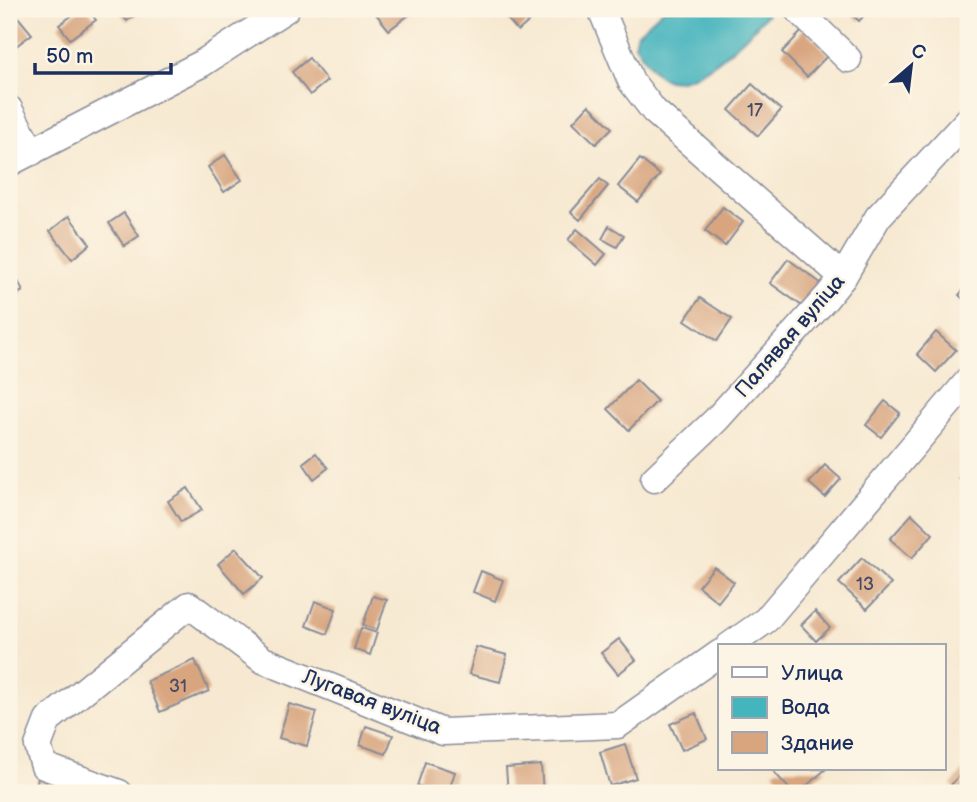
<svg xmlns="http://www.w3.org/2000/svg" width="977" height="802" font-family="'Balsamiq Sans',sans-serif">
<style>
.water{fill:#44b4bd;stroke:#30728e;stroke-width:2}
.building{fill:#d8a57f}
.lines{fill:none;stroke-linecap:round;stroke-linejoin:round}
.minor-casing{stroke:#898c98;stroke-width:29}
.minor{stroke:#fff;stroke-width:26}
.labels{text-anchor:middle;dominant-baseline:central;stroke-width:5;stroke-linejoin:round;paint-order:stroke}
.number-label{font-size:18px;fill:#4a4c66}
.street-label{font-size:21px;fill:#1b2f5e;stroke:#fcf5e5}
</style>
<rect width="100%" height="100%" fill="#fcf5e5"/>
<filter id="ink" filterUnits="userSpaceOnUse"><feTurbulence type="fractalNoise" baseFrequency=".0143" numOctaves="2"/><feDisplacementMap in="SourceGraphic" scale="14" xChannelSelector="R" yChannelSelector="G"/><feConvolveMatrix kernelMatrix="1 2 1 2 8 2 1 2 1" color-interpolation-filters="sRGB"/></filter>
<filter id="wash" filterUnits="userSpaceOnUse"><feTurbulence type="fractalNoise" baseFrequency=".00686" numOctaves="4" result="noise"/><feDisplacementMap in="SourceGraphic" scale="28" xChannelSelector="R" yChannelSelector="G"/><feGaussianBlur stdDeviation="1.57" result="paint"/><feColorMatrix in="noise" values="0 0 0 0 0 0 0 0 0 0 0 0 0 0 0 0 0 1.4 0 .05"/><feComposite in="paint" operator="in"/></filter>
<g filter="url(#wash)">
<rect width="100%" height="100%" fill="#f7e9d1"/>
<path class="water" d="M664,9H766L767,14C748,36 693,93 663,78C652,73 643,55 635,45L636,35Z"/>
<g id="blocks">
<g class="building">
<polygon points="81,9 88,9 96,20 70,39 59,25"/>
<polygon points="117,9 143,9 127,21"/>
<polygon points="372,9 406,9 410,14 389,30"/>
<polygon points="499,9 525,9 533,18 518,31"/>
<polygon points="846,9 870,9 859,21"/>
<polygon points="13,11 32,34 16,46 9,36 9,15"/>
<polygon points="804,29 829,54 807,77 782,52"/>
<polygon points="309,58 327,81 310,95 292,72"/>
<polygon points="752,84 781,110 758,136 729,110"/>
<polygon points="589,105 612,128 596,144 573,122"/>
<polygon points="225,155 242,180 224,192 208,167"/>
<polygon points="640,159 660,175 638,202 618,186"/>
<polygon points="600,179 608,186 580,220 571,212"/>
<polygon points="723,207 743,222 725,246 705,231"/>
<polygon points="124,213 139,236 124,246 109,223"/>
<polygon points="69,216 90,244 72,259 50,231"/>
<polygon points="609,226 624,235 617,247 602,239"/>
<polygon points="577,229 606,254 597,265 568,240"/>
<polygon points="788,259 822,284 805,308 770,283"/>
<polygon points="12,269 23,291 9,298 9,271"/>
<polygon points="968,285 968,304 959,295"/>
<polygon points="700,298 732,319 717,341 685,320"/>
<polygon points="936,332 956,350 936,372 917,354"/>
<polygon points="636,380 657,401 629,430 608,409"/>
<polygon points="885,401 900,413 881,437 866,425"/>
<polygon points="316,453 328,468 314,479 303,463"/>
<polygon points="825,465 841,479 825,497 809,483"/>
<polygon points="968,468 968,487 959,478"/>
<polygon points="188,488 202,510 181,522 168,501"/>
<polygon points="912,514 933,534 912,558 890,539"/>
<polygon points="236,548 263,578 244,594 218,564"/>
<polygon points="862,558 891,584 867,609 839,583"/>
<polygon points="714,567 734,582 718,602 698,586"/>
<polygon points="481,571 503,580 495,601 473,592"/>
<polygon points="373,596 387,600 377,630 363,625"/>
<polygon points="315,601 336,609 327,634 306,626"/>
<polygon points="815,611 830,628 816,641 801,625"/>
<polygon points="361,628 377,633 370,655 354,649"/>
<polygon points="619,639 636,660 618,674 601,653"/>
<polygon points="476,647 507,655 500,682 469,674"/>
<polygon points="195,660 209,691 160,712 147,681"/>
<polygon points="289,704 317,712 307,746 279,738"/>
<polygon points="696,713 707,739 682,750 670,724"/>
<polygon points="366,726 393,735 386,754 360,745"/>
<polygon points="625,744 636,778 610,786 600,752"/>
<polygon points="425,762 455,772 448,793 417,786"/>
<polygon points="541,765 543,793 508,793 506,768"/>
<polygon points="968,765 968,793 960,793 951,785"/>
<polygon points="777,769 826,769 798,793 793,793 774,772"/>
<polygon points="39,775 47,778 43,793 34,793"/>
</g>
</g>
</g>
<g filter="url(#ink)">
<use href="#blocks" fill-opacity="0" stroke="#898c98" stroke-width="2"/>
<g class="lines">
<defs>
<g id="minor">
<polyline points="601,9 631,81 654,111 843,277"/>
<polyline points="797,9 848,59"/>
<polyline points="9,109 32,152"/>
<polyline points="9,163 201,64 286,9"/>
<polyline points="654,479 716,420 827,297 843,277 878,217 968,120"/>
<polyline points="729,646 766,620 968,381"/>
<polyline points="119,793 44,766 38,746 48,720 189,605 263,660 443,732 618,725 720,653"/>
</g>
</defs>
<use href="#minor" class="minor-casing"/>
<use href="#minor" class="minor"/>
</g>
</g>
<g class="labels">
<g class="number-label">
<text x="755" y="110">17</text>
<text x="865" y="584">13</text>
<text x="178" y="686">31</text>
</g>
<g class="street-label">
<text transform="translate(790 336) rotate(-49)">Палявая вуліца</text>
<text transform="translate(372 702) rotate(21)">Лугавая вуліца</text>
</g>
</g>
<rect width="977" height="802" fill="none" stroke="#fcf5e5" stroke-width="35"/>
<rect x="718" y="644" width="228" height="126" fill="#fcf5e5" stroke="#a2a6af" stroke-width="2"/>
<rect x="732" y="667" width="35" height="10" fill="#ffffff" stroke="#a2a6af" stroke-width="2"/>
<text x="781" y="680" font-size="21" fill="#1b2f5e">Улица</text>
<rect x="732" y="697" width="35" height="21" fill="#44b4bd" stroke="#a2a6af" stroke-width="2"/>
<text x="781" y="714" font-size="21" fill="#1b2f5e">Вода</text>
<rect x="732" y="732" width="35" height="21" fill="#d8a57f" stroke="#a2a6af" stroke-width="2"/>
<text x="781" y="750" font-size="21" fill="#1b2f5e">Здание</text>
<g transform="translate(911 66) rotate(28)" stroke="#fcf5e5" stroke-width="5" paint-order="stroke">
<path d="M0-5L12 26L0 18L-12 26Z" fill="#1b2f5e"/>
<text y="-10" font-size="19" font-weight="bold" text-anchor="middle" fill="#1b2f5e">С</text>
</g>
<path d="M35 63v10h136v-10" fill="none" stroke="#1b2f5e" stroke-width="3.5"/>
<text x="46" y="63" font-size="21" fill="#1b2f5e" stroke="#fcf5e5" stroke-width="5" paint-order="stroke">50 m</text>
</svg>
